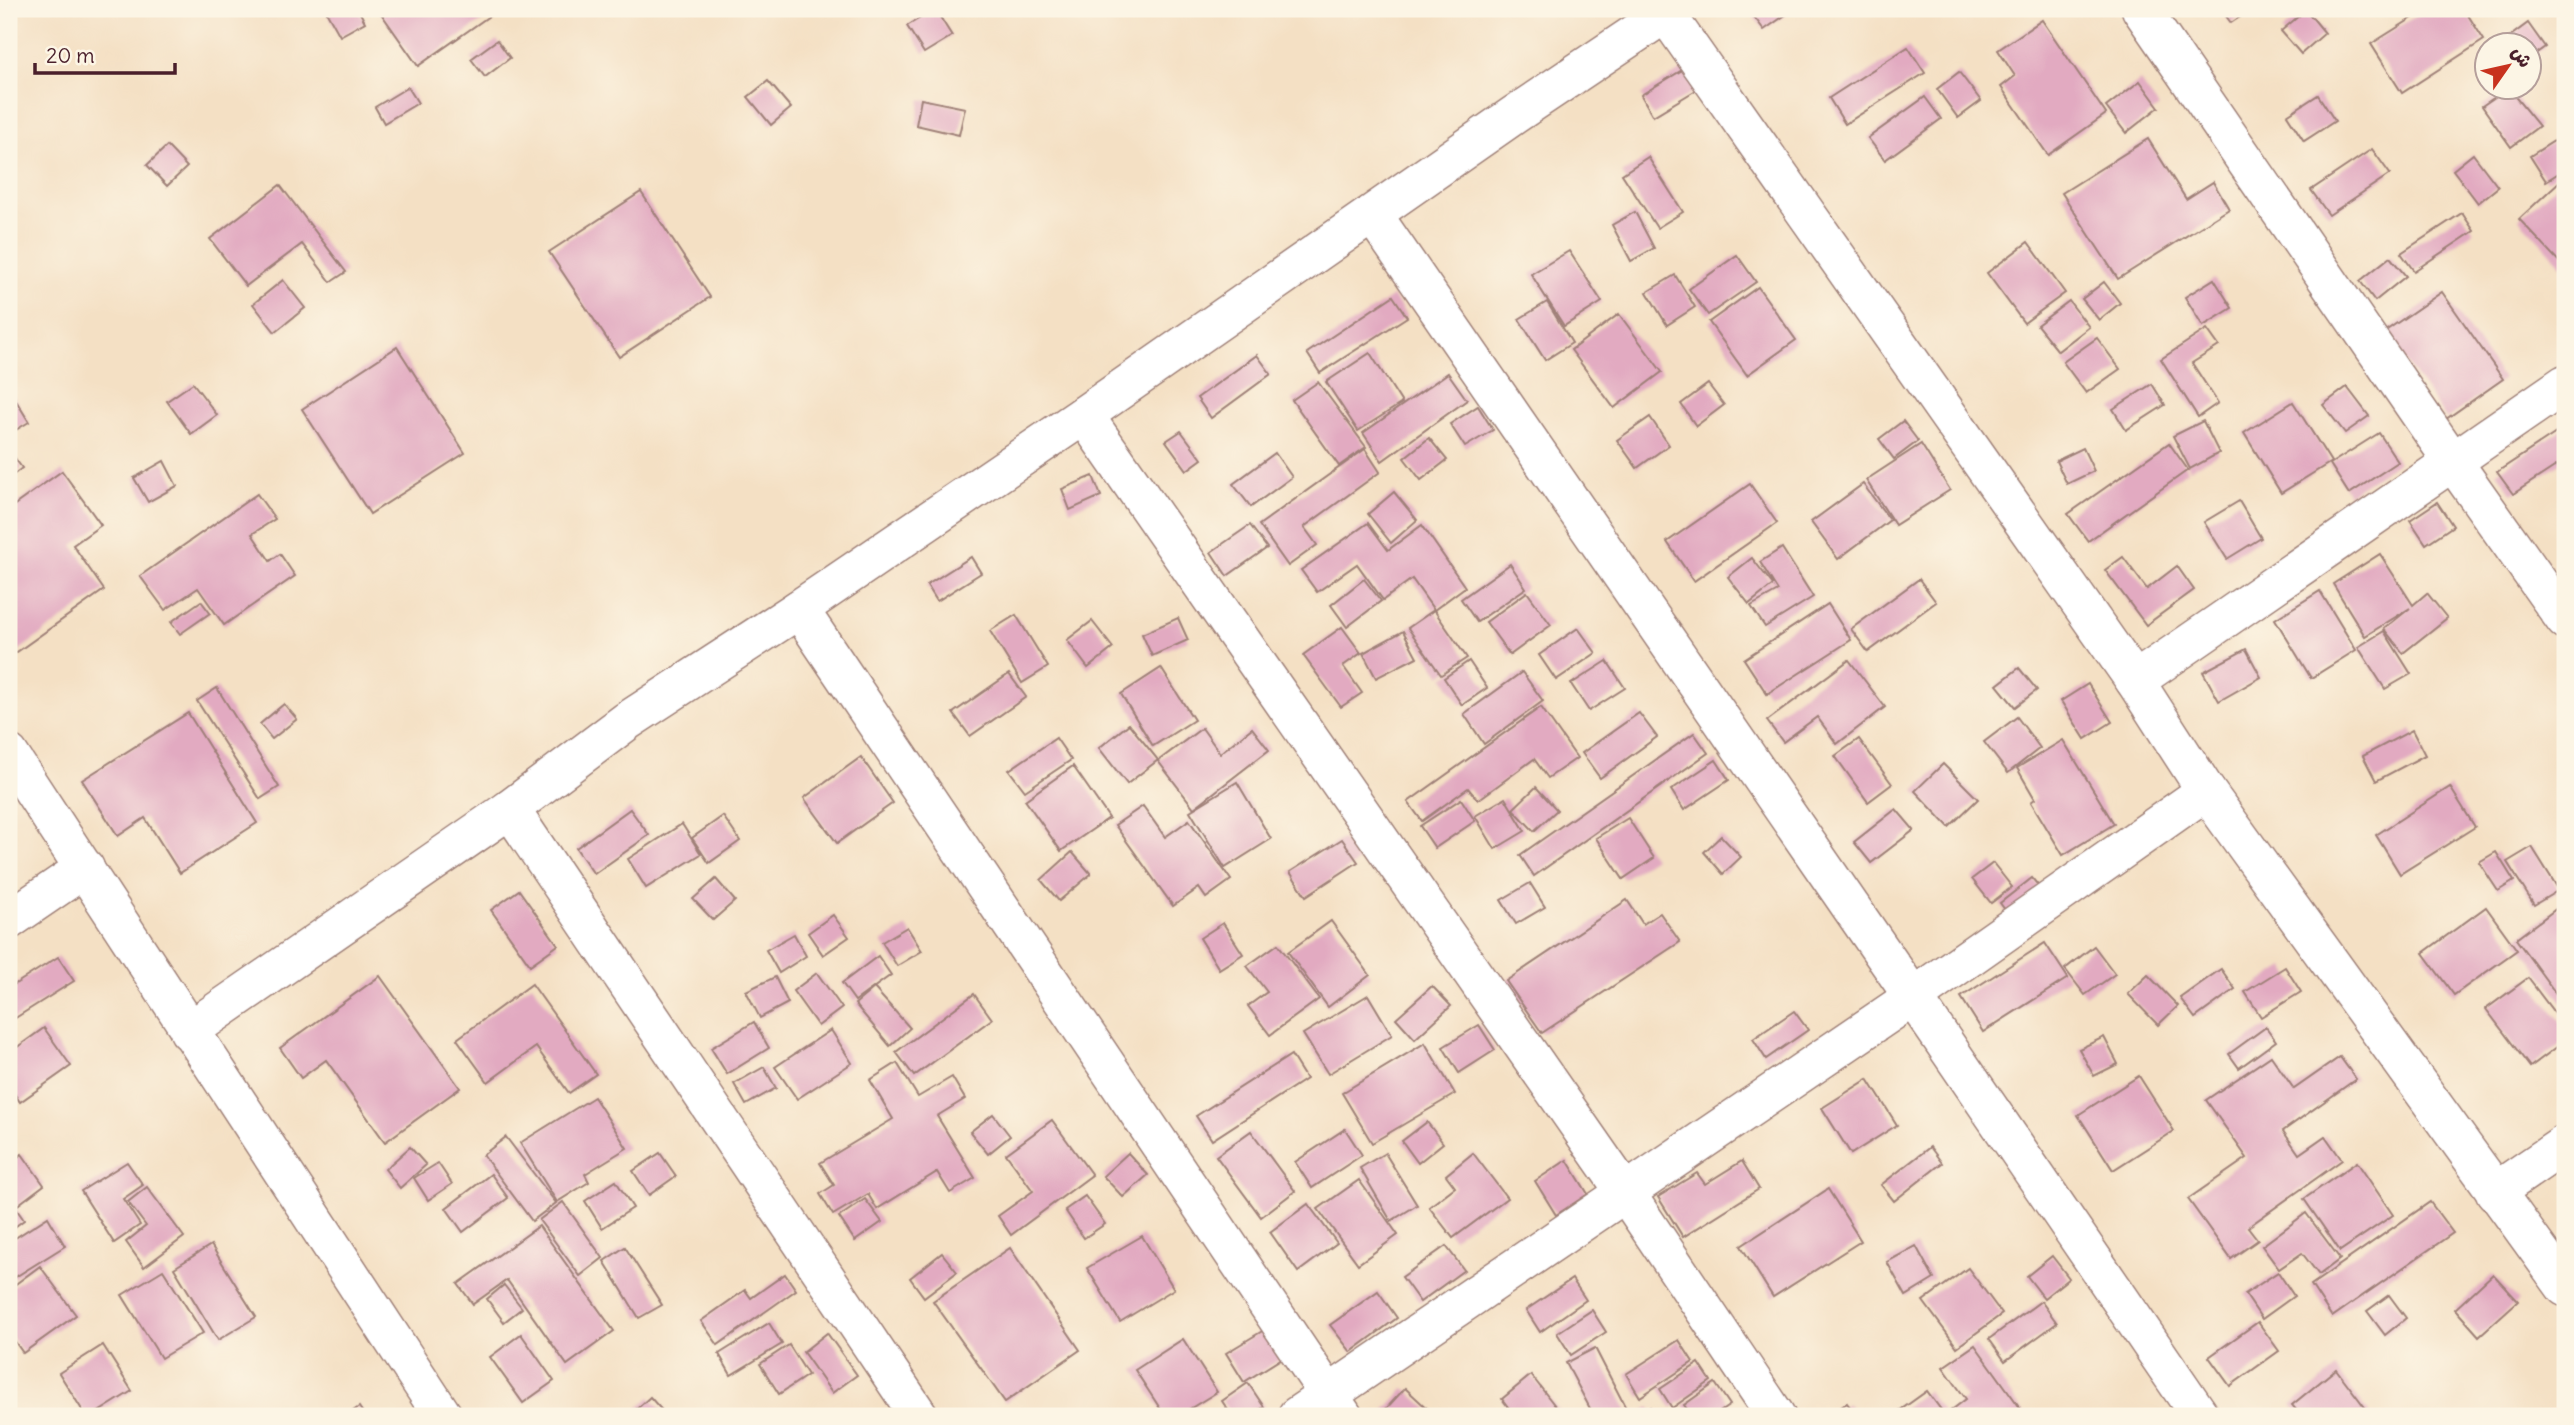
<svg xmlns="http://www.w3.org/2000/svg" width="2574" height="1425" font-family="Delius,'Playpen Sans Arabic',sans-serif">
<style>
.building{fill:#e2aac1}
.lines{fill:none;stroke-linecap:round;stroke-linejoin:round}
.minor-casing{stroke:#9f8078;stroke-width:41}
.minor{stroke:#fff;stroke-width:38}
</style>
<rect width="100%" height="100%" fill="#fcf5e5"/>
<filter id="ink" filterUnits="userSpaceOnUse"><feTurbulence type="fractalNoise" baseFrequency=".0143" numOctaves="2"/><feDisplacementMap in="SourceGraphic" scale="14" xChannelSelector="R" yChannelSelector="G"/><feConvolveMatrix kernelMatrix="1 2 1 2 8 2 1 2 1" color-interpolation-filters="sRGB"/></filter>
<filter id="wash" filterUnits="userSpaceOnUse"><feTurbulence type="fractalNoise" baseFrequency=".00686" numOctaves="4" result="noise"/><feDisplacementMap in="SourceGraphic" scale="28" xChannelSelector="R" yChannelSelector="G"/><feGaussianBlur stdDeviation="1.57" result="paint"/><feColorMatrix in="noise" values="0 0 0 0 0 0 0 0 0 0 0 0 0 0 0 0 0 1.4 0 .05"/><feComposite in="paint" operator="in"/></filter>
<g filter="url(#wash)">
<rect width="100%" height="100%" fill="#f4e0c4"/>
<g id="blocks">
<g class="building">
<polygon points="325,9 358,9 365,22 340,36"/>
<polygon points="378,9 499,9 418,66"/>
<polygon points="935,9 952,36 924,53 907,26"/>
<polygon points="1760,9 1794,9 1764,30 1752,14"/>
<polygon points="2221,9 2252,9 2231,23"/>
<polygon points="2427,9 2464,9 2484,40 2402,93 2371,44"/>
<polygon points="2306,10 2325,33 2301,54 2281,31"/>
<polygon points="2042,20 2106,114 2048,155 2001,87 2015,76 1998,50"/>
<polygon points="2528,23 2545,47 2528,59 2528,46 2497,46"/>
<polygon points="497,40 510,58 485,77 471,59"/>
<polygon points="1908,47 1925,73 1845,124 1829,98"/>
<polygon points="1684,69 1696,90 1653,116 1641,95"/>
<polygon points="1959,72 1981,101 1958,118 1937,89"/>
<polygon points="768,81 791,108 771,125 748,97"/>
<polygon points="2140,81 2159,107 2126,133 2106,107"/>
<polygon points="408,87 418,103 384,123 375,107"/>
<polygon points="2508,88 2539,126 2511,147 2482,106"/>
<polygon points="2318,95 2335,121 2304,141 2287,115"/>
<polygon points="1925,97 1941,119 1885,160 1868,138"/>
<polygon points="921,99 965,108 959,135 916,125"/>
<polygon points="2565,134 2565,169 2546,181 2530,156"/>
<polygon points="2148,139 2186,199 2213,182 2229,209 2118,279 2062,193"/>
<polygon points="167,146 187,167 167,186 147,165"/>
<polygon points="2372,149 2390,174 2329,215 2311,190"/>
<polygon points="2473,154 2498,187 2478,203 2453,170"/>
<polygon points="1648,157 1683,212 1657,228 1622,174"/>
<polygon points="2561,180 2565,185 2565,268 2519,219"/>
<polygon points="280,185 346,272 331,282 302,244 246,286 210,239"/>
<polygon points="641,192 710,297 619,357 549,252"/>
<polygon points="1635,212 1654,248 1631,261 1612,225"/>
<polygon points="2462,213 2474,231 2414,271 2401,253"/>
<polygon points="2028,242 2065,293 2024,323 1987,273"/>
<polygon points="1569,251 1602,302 1564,326 1531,274"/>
<polygon points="1737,255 1756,282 1708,315 1689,289"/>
<polygon points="2390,257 2406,276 2375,301 2360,281"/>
<polygon points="1675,275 1695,307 1667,325 1647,292"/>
<polygon points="2214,279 2232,308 2203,326 2185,297"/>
<polygon points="283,280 305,308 275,332 253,304"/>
<polygon points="2104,282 2120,303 2099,320 2082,299"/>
<polygon points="1758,287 1796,340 1747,375 1709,322"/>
<polygon points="2442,292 2503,379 2446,419 2384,332"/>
<polygon points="1393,296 1407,317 1320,373 1307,353"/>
<polygon points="2069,301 2089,327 2058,351 2037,325"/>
<polygon points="1547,302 1572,343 1545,360 1519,319"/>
<polygon points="1619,314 1662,372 1614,408 1571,350"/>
<polygon points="2207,329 2219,346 2192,363 2218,403 2198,417 2161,359"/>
<polygon points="2097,338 2120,369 2086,393 2063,362"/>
<polygon points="397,347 465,453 370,514 302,409"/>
<polygon points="1370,353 1402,403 1358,431 1326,382"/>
<polygon points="1257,355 1271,374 1211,418 1197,398"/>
<polygon points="1448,373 1467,400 1382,461 1363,433"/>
<polygon points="1318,382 1366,447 1339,466 1292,400"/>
<polygon points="193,383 217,415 191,434 167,401"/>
<polygon points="1708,384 1724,405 1696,426 1681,404"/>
<polygon points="2152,384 2165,405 2126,430 2113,409"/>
<polygon points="2347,387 2369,416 2345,433 2323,405"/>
<polygon points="9,389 29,422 9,434"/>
<polygon points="2293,402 2331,462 2281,493 2244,433"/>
<polygon points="1478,406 1493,430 1465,447 1450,424"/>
<polygon points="1650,417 1669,445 1637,468 1617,440"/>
<polygon points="1903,421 1918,441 1894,459 1879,439"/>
<polygon points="2203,421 2219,453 2190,469 2173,436"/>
<polygon points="2565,427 2565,460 2513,494 2497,472"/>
<polygon points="1181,431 1202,459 1187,470 1166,441"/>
<polygon points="2379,433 2398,462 2349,494 2330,464"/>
<polygon points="1429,438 1447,460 1421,480 1404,458"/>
<polygon points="2169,443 2188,470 2088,541 2068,514"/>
<polygon points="1921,444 1950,490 1895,525 1866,480"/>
<polygon points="2083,448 2094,471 2067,484 2056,461"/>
<polygon points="1365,449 1380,472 1304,527 1317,545 1288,566 1259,525"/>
<polygon points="9,450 22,468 9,478"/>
<polygon points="1275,453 1292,477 1251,507 1233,484"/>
<polygon points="164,461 177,486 148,502 134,478"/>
<polygon points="62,471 101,525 73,545 104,590 14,654 9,647 9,509"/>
<polygon points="1093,476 1101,496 1070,510 1062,489"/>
<polygon points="1750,484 1777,523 1694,581 1667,542"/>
<polygon points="1863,484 1890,520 1838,559 1811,522"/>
<polygon points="1394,492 1417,520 1391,543 1368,514"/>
<polygon points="257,494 275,519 252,534 270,561 280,554 295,576 224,625 198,588 165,610 140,576"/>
<polygon points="2239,501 2261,538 2227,559 2204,522"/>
<polygon points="2437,502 2453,526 2426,544 2410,520"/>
<polygon points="1368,523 1388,550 1422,525 1465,587 1434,610 1412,579 1383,600 1357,564 1317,592 1301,570"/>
<polygon points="1250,525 1267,548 1227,576 1211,552"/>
<polygon points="1782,548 1813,597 1765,627 1751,606 1778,591 1760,562"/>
<polygon points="2380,554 2413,605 2427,593 2447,618 2403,653 2384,629 2410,608 2365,636 2333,584"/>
<polygon points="971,557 981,573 937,601 927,585"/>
<polygon points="2123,557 2147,589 2177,566 2194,590 2146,625 2105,570"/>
<polygon points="1752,558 1773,585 1749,604 1728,577"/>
<polygon points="1510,564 1526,588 1477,622 1461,599"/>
<polygon points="1364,579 1381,601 1347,627 1331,605"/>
<polygon points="1919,579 1936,602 1868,652 1851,629"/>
<polygon points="2320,591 2356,650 2311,678 2275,619"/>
<polygon points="1527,592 1551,625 1510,655 1486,622"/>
<polygon points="201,601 210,613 180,634 171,622"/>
<polygon points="1828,604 1851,640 1767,694 1744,659"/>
<polygon points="1434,610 1467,658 1441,675 1408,628"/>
<polygon points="1016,615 1048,667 1022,683 990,631"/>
<polygon points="1178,618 1188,640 1152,656 1142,634"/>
<polygon points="1092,621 1113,648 1088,668 1067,640"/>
<polygon points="1342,627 1361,653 1343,666 1362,693 1341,707 1303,655"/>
<polygon points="1578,628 1596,653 1556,680 1539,655"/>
<polygon points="1403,631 1417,657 1376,678 1363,653"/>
<polygon points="2384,631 2411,674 2385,689 2358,647"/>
<polygon points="2246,649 2261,677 2219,701 2203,672"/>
<polygon points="1849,660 1885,707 1837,744 1817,717 1783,742 1767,721"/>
<polygon points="1469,661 1487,688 1462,705 1444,678"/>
<polygon points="1607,661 1625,688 1589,711 1571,684"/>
<polygon points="1161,668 1194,720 1153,746 1121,694"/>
<polygon points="2019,668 2037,690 2015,707 1997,685"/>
<polygon points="1522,672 1543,701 1484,744 1464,714"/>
<polygon points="1009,674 1026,697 970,736 953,713"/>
<polygon points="2088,684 2112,722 2085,739 2061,701"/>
<polygon points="217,688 279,787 260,799 197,701"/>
<polygon points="284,704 297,719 272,739 260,724"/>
<polygon points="1541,707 1577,758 1548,778 1534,759 1478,800 1468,788 1422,821 1408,802"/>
<polygon points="188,713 257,823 180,873 145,818 118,836 82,780"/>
<polygon points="1639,713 1657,737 1600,778 1582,753"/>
<polygon points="2017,717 2040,748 2008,773 1984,742"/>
<polygon points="1129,724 1158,760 1127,784 1099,748"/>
<polygon points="1202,728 1220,753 1252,728 1269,750 1194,808 1158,761"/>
<polygon points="2412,730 2425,755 2376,781 2363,756"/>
<polygon points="1694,733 1708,753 1534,876 1520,855"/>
<polygon points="1056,738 1071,760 1025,791 1009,770"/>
<polygon points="1859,739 1892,784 1868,802 1835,756"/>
<polygon points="2063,740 2114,824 2063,855 2031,802 2035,799 2017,768"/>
<polygon points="861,757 893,803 837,843 804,798"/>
<polygon points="1716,760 1729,780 1684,810 1671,790"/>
<polygon points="1943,764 1978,799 1949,827 1915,791"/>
<polygon points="1073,766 1109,818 1061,851 1025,800"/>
<polygon points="1237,782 1271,839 1225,868 1190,811"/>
<polygon points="1536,787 1557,810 1534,831 1513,809"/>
<polygon points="2450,787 2475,827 2400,874 2376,835"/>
<polygon points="1505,798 1525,831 1495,849 1475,816"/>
<polygon points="1461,799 1475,821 1435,848 1420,826"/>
<polygon points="1143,806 1165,837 1189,820 1231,880 1206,898 1199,888 1173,906 1115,825"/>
<polygon points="630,809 649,835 594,874 576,848"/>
<polygon points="1896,809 1914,830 1871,863 1854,842"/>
<polygon points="723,816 740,841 709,863 692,838"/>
<polygon points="1628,818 1654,858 1623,879 1596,838"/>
<polygon points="682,824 701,854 646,888 628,859"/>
<polygon points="1721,836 1741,857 1723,874 1704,852"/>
<polygon points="1342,839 1358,862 1306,896 1290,872"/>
<polygon points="2532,847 2559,890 2534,905 2507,862"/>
<polygon points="1072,852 1091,874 1059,901 1041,880"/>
<polygon points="2496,852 2514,881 2498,891 2479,862"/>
<polygon points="1993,863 2012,887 1991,903 1972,879"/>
<polygon points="2032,878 2041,889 2008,914 2000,903"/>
<polygon points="716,879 735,901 713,920 693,899"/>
<polygon points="1530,883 1545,907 1516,924 1501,900"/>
<polygon points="519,890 558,945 530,965 491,910"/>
<polygon points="1627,900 1643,924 1660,913 1680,942 1542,1033 1506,981"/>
<polygon points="2565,902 2565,1006 2516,939"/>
<polygon points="2486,907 2517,950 2454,995 2423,953"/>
<polygon points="833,915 849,937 823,955 808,933"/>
<polygon points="1331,921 1370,975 1328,1007 1288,952"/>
<polygon points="1223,923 1243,954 1219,969 1200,938"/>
<polygon points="907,927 922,951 897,966 882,942"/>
<polygon points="794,934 806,956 779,973 766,950"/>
<polygon points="2045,943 2068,978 1983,1032 1961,997"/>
<polygon points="1278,944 1319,999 1270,1035 1248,1006 1267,992 1247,966"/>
<polygon points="2094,946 2115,974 2085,995 2065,969"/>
<polygon points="878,956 891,975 855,1001 842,983"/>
<polygon points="58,957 74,981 9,1022 9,988"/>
<polygon points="2285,967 2301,992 2261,1017 2245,992"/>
<polygon points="2221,969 2235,989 2195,1018 2180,998"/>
<polygon points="817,973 842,1008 818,1026 793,991"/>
<polygon points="2148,975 2178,1006 2158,1025 2128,994"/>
<polygon points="380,976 460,1088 385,1142 326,1060 301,1078 280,1048"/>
<polygon points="775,977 788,1003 760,1018 746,991"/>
<polygon points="2528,978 2565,1027 2565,1041 2530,1067 2486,1009"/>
<polygon points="532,984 596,1074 569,1093 536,1047 488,1082 457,1039"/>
<polygon points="1432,986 1451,1006 1415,1039 1396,1018"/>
<polygon points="874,988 910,1028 890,1046 855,1004"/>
<polygon points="974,994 992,1019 914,1076 896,1052"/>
<polygon points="1368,995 1392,1035 1328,1074 1303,1034"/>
<polygon points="1794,1011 1808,1030 1766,1059 1753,1039"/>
<polygon points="754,1022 769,1048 727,1074 711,1048"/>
<polygon points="1479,1025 1495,1050 1459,1073 1443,1047"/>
<polygon points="2266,1027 2276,1041 2239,1068 2229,1054"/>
<polygon points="44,1028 71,1066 20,1102 9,1086 9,1053"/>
<polygon points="831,1030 852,1063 797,1099 775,1067"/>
<polygon points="2104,1037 2118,1064 2094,1076 2079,1049"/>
<polygon points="1425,1043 1455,1094 1372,1143 1342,1093"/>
<polygon points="1291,1055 1306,1079 1212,1140 1196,1116"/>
<polygon points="2271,1056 2294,1089 2340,1057 2356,1079 2283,1131 2299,1154 2325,1136 2342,1160 2248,1227 2258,1240 2231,1259 2188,1199 2247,1158 2206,1100"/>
<polygon points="897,1063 918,1097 952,1077 965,1099 937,1116 975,1178 950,1193 937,1172 877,1209 868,1194 833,1215 820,1194 834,1185 820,1163 893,1119 870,1080"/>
<polygon points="764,1067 776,1088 746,1105 734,1084"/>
<polygon points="2139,1076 2174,1131 2113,1170 2078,1115"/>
<polygon points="1868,1079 1897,1125 1851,1154 1822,1108"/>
<polygon points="594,1097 627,1148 585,1174 589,1182 557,1202 520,1143"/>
<polygon points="993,1114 1010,1136 988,1154 970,1132"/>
<polygon points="1052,1120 1092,1175 1011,1235 998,1216 1033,1191 1006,1154"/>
<polygon points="1427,1122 1443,1143 1418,1163 1402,1141"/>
<polygon points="1345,1129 1362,1155 1312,1188 1295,1162"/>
<polygon points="1251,1131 1295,1191 1261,1217 1216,1156"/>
<polygon points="506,1137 556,1203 532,1221 483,1155"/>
<polygon points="410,1147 426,1165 400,1188 385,1169"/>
<polygon points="1930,1147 1942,1163 1894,1201 1881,1185"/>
<polygon points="660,1153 676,1176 649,1195 633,1171"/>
<polygon points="1128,1153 1148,1175 1123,1197 1103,1176"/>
<polygon points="1385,1153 1417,1205 1391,1221 1360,1168"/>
<polygon points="1473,1153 1507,1198 1453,1238 1429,1207 1455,1187 1446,1175"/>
<polygon points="22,1154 44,1185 15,1207 24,1220 9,1231 9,1164"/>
<polygon points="1567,1160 1588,1194 1556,1215 1535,1181"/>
<polygon points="1742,1161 1759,1189 1683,1237 1658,1197 1697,1173 1705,1184"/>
<polygon points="127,1162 143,1185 123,1199 140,1225 114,1243 81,1191"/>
<polygon points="2357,1162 2393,1215 2340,1251 2304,1199"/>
<polygon points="438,1163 452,1184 428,1200 414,1178"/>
<polygon points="491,1174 508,1198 463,1232 446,1208"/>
<polygon points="1359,1180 1398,1235 1358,1264 1318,1209"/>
<polygon points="616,1181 633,1208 602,1228 585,1201"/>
<polygon points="147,1187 184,1237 144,1267 126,1242 146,1226 128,1202"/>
<polygon points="1828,1189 1861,1241 1773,1297 1741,1246"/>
<polygon points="1085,1196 1105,1224 1084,1238 1065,1210"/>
<polygon points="865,1199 882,1222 855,1241 839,1217"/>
<polygon points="563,1202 603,1258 580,1276 539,1220"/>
<polygon points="2430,1202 2453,1233 2332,1317 2311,1285"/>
<polygon points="1308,1204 1337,1243 1298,1272 1270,1232"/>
<polygon points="2306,1213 2340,1259 2319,1275 2302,1253 2279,1269 2262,1246"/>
<polygon points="48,1217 65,1246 9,1281 9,1242"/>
<polygon points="539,1226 614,1331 567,1365 507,1280 473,1304 458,1284"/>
<polygon points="1142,1236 1174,1289 1120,1322 1087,1268"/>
<polygon points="211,1245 256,1317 218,1340 174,1268"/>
<polygon points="1446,1246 1464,1270 1420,1302 1402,1277"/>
<polygon points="1916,1246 1934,1279 1906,1296 1887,1262"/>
<polygon points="625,1247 662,1305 639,1318 604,1261"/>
<polygon points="1010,1248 1080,1350 1005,1402 933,1301"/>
<polygon points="942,1253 957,1272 924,1297 910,1278"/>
<polygon points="2052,1256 2069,1278 2044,1298 2027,1276"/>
<polygon points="40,1266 76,1315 23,1353 9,1333 9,1289"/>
<polygon points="1968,1268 2002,1314 1957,1347 1923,1301"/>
<polygon points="163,1270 203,1333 161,1358 122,1295"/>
<polygon points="2278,1272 2294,1296 2262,1319 2245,1294"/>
<polygon points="785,1274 796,1290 718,1345 701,1321 745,1290 751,1298"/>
<polygon points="2493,1274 2518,1301 2479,1336 2455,1309"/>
<polygon points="1572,1279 1586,1300 1540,1332 1526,1310"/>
<polygon points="504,1285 522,1308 504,1322 487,1299"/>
<polygon points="1378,1291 1397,1318 1351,1352 1330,1325"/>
<polygon points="2389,1295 2406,1318 2385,1335 2367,1311"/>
<polygon points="2041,1301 2057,1323 2005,1361 1989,1339"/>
<polygon points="1592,1310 1606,1332 1571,1355 1557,1333"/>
<polygon points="2258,1322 2279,1351 2230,1386 2209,1357"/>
<polygon points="769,1323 782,1344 731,1375 719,1354"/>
<polygon points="1269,1327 1287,1355 1244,1382 1226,1353"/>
<polygon points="827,1333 857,1375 832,1393 803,1352"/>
<polygon points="521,1334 554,1381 523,1403 490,1357"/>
<polygon points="1183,1339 1217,1392 1178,1416 1165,1416 1135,1370"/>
<polygon points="1679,1340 1693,1362 1640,1397 1626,1374"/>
<polygon points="103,1345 132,1391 92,1416 86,1416 59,1373"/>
<polygon points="789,1345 808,1375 779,1394 760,1364"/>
<polygon points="1975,1345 2026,1416 1892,1416 1927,1391 1945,1415 1966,1399 1943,1367"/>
<polygon points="1595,1348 1628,1412 1620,1416 1594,1416 1566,1363"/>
<polygon points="1699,1363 1711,1381 1672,1408 1660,1389"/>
<polygon points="2336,1369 2370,1414 2367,1416 2301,1416 2292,1405"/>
<polygon points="1531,1375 1563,1416 1515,1416 1502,1399"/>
<polygon points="1248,1383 1264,1407 1250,1416 1232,1416 1222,1401"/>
<polygon points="1715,1383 1730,1405 1714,1416 1692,1416 1684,1405"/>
<polygon points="1405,1388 1429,1410 1424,1416 1389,1416 1384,1411"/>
<polygon points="650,1397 667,1416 629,1416"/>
<polygon points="1847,1403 1857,1416 1829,1416"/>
<polygon points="359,1407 365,1416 346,1416"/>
<polygon points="1650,1407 1656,1416 1635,1416"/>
</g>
</g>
</g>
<g filter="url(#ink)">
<use href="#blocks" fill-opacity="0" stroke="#9f8078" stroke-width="2"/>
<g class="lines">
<defs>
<g id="minor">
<polyline points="2141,9 2453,462 2565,620"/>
<polyline points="1666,14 2135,681 2206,791 2565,1287"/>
<polyline points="1373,215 1913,997 2200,1416"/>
<polyline points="1084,415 1625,1192 1776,1416"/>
<polyline points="799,609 1343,1416"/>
<polyline points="2135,681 2565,384"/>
<polyline points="9,754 443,1416"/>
<polyline points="510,809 919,1416"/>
<polyline points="9,920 85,868"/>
<polyline points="189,1031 510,809 627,721 799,609 1084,415 1514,115 1672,9"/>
<polyline points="2495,1192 2565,1144"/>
<polyline points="1297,1416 1913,997 2206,791"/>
</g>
</defs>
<use href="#minor" class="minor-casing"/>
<use href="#minor" class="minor"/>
</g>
</g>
<rect width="2574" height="1425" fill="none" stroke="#fcf5e5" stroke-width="35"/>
<g transform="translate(2508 66) rotate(56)"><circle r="33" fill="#fcf5e5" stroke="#b59f9b" stroke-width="2"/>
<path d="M0-5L12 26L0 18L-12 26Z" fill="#c8321e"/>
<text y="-10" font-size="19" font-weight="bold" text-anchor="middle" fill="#4a1f2b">ش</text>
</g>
<path d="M35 63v10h140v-10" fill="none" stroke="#4a1f2b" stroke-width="3.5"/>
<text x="46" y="63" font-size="21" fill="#4a1f2b" stroke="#fcf5e5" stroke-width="5" paint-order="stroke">20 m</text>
</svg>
